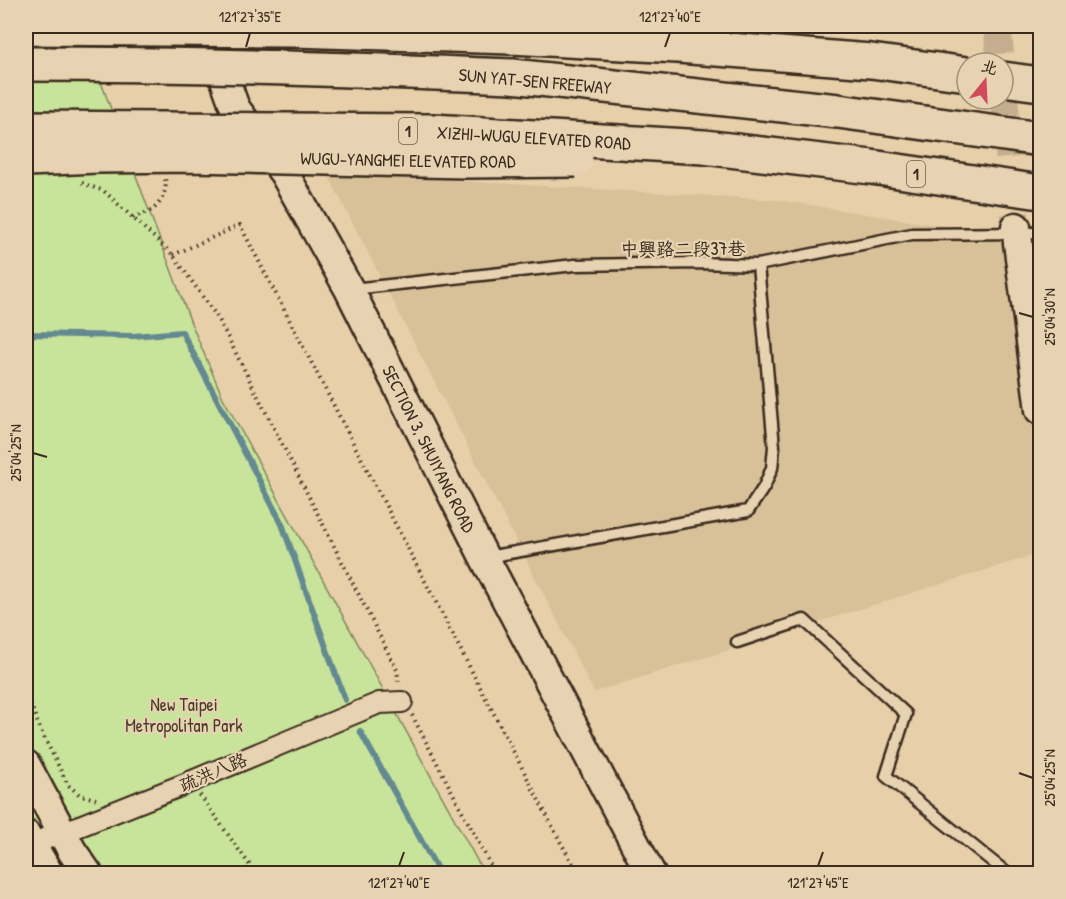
<svg xmlns="http://www.w3.org/2000/svg" width="1066" height="899" font-family="'Patrick Hand','LXGW WenKai TC',sans-serif">
<style>
.built{fill:#d8c099}
.green{fill:#c8e39a;stroke:#82865c;stroke-width:1.5}
.lines{fill:none;stroke-linecap:round;stroke-linejoin:round}
.stream{stroke:#638991;stroke-width:6}
.secondary-tunnel{stroke:#c4ae8d;stroke-width:28;stroke-dasharray:28 14;stroke-linecap:butt}
.lane-casing{stroke:#3b2a1e;stroke-width:15}
.street-casing{stroke:#3b2a1e;stroke-width:24}
.secondary-casing{stroke:#3b2a1e;stroke-width:33}
.highway-casing{stroke:#3b2a1e;stroke-width:38}
.path{stroke:#3b2a1e;stroke-width:4;stroke-dasharray:1.5 4.5;stroke-linecap:butt}
.lane{stroke:#e7d3b1;stroke-width:10}
.street{stroke:#e7d3b1;stroke-width:20}
.secondary{stroke:#e7d3b1;stroke-width:28}
.highway{stroke:#e7d3b1;stroke-width:33}
.highway-bridge-casing{stroke:#3b2a1e;stroke-width:38;stroke-linecap:butt}
.highway-bridge{stroke:#e7d3b1;stroke-width:33}
.ticks{fill:none;stroke:#3b2a1e;stroke-width:2}
.labels{text-anchor:middle;dominant-baseline:central;stroke-width:4.5;stroke-linejoin:round;paint-order:stroke}
.shield{fill:#e7d3b1;stroke:#6f5d4a;stroke-width:1.5}
.shield-label{font-size:16px;font-weight:bold;fill:#3b2a1e}
.street-label{font-size:18px;fill:#3b2a1e;stroke:#e7d3b1}
.park-label{font-size:18px;fill:#493c2a;stroke:#e7d3b1}
.neatline{fill:none;stroke:#3b2a1e;stroke-width:2}
.ticks-label{font-size:15px;text-anchor:middle;fill:#3b2a1e}
</style>
<rect width="100%" height="100%" fill="#e6cfa9"/>
<filter id="ink" filterUnits="userSpaceOnUse"><feTurbulence type="fractalNoise" baseFrequency=".0167" numOctaves="2"/><feDisplacementMap in="SourceGraphic" scale="12" xChannelSelector="R" yChannelSelector="G"/><feConvolveMatrix kernelMatrix="1 2 1 2 8 2 1 2 1" color-interpolation-filters="sRGB"/></filter>
<g filter="url(#ink)">
<polygon class="built" points="327,173 778,200 1040,242 1040,553 594,692"/>
<polygon class="green" points="26,26 80,26 191,323 223,398 484,873 26,873"/>
<g class="lines">
<g class="stream">
<polyline points="26,334 133,336 182,332 282,524 345,700"/>
<polyline points="360,731 440,874"/>
</g>
<g class="secondary-tunnel">
<polyline points="997,26 1001,63"/>
<polyline points="1003,88 1016,227"/>
</g>
<defs>
<g id="lane">
<polyline points="352,289 575,265 700,263 758,265 912,234 1040,233"/>
<polyline points="487,557 748,511 764,487 772,468 774,447 758,265"/>
<polyline points="737,642 804,620 906,714 886,776 1008,874"/>
</g>
<polyline id="street" points="26,847 30,844 62,833 190,782 379,703 402,702"/>
<g id="secondary">
<path id="s1" d="M206,26L235,108L284,173L349,289L484,557L651,874"/>
<polyline points="1016,227 1040,410"/>
<polyline points="26,765 72,851 88,874"/>
<polyline points="26,835 49,874"/>
</g>
<g id="highway">
<polyline points="511,37 678,46 871,61 967,74"/>
<polyline points="512,76 838,111 1040,139"/>
<polyline points="1003,79 1040,84"/>
</g>
</defs>
<use href="#lane" class="lane-casing"/>
<use href="#street" class="street-casing"/>
<use href="#secondary" class="secondary-casing"/>
<use href="#highway" class="highway-casing"/>
<g class="path">
<polyline points="82,183 104,191 173,255 218,318 397,670 399,684"/>
<path d="M133,218C139,215 146,213 152,210C161,204 168,189 165,179"/>
<polyline points="173,255 240,225 561,843 579,874"/>
<polyline points="26,693 41,731 68,785 80,795 96,799"/>
<polyline points="412,715 495,874"/>
<polyline points="200,795 256,874"/>
</g>
<use href="#lane" class="lane"/>
<use href="#street" class="street"/>
<use href="#secondary" class="secondary"/>
<use href="#highway" class="highway"/>
<defs>
<g id="highway-bridge">
<polyline points="26,28 295,30 511,37"/>
<path d="M26,64C188,64 350,69 512,76"/>
<path id="s2" d="M26,128L432,131L704,147L871,167L1040,192"/>
<path id="s3" d="M26,159L98,156L191,155L466,161L576,160"/>
</g>
</defs>
<use href="#highway-bridge" class="highway-bridge-casing"/>
<use href="#highway-bridge" class="highway-bridge"/>
</g>
</g>
<path class="ticks" d="M246,47L250,33M665,47L670,33M1019,313L1033,317M33,453L47,457M1019,773L1033,778M399,866L404,852M818,866L823,852"/>
<g class="labels">
<g class="shield">
<rect x="399" y="118" width="18" height="26" rx="4.5"/>
<rect x="907" y="161" width="18" height="26" rx="4.5"/>
</g>
<g class="shield-label">
<text x="408" y="131">1</text>
<text x="916" y="174">1</text>
</g>
<g class="street-label">
<text transform="translate(535 81) rotate(5)">SUN YAT-SEN FREEWAY</text>
<text stroke="none"><textPath href="#s2" startOffset="508">XIZHI-WUGU ELEVATED ROAD</textPath></text>
<text stroke="none"><textPath href="#s3" startOffset="382">WUGU-YANGMEI ELEVATED ROAD</textPath></text>
<text x="683" y="248">中興路二段37巷</text>
<text stroke="none"><textPath href="#s1" startOffset="480">SECTION 3, SHUIYANG ROAD</textPath></text>
<text transform="translate(213 772) rotate(-23)">疏洪八路</text>
</g>
<g class="park-label">
<text x="184" y="704">New Taipei<tspan x="184" dy="21">Metropolitan Park</tspan></text>
</g>
</g>
<rect width="1066" height="899" fill="none" stroke="#e7d3b1" stroke-width="66"/>
<g transform="translate(985 81) rotate(18)"><circle r="28" fill="#e7d3b1" stroke="#a28f76" stroke-width="1.5"/>
<path d="M0-4.5L10 22L0 15L-10 22Z" fill="#d1495b"/>
<text y="-9" font-size="16" font-weight="bold" text-anchor="middle" fill="#3b2a1e">北</text>
</g>
<rect x="33" y="33" width="1000" height="833" class="neatline"/>
<g class="ticks-label">
<text x="250" y="22">121°27'35"E</text>
<text x="670" y="22">121°27'40"E</text>
<text transform="translate(1050 317) rotate(-90)" y="5">25°04'30"N</text>
<text transform="translate(16 453) rotate(-90)" y="5">25°04'25"N</text>
<text transform="translate(1050 778) rotate(-90)" y="5">25°04'25"N</text>
<text x="399" y="888">121°27'40"E</text>
<text x="818" y="888">121°27'45"E</text>
</g>
</svg>
